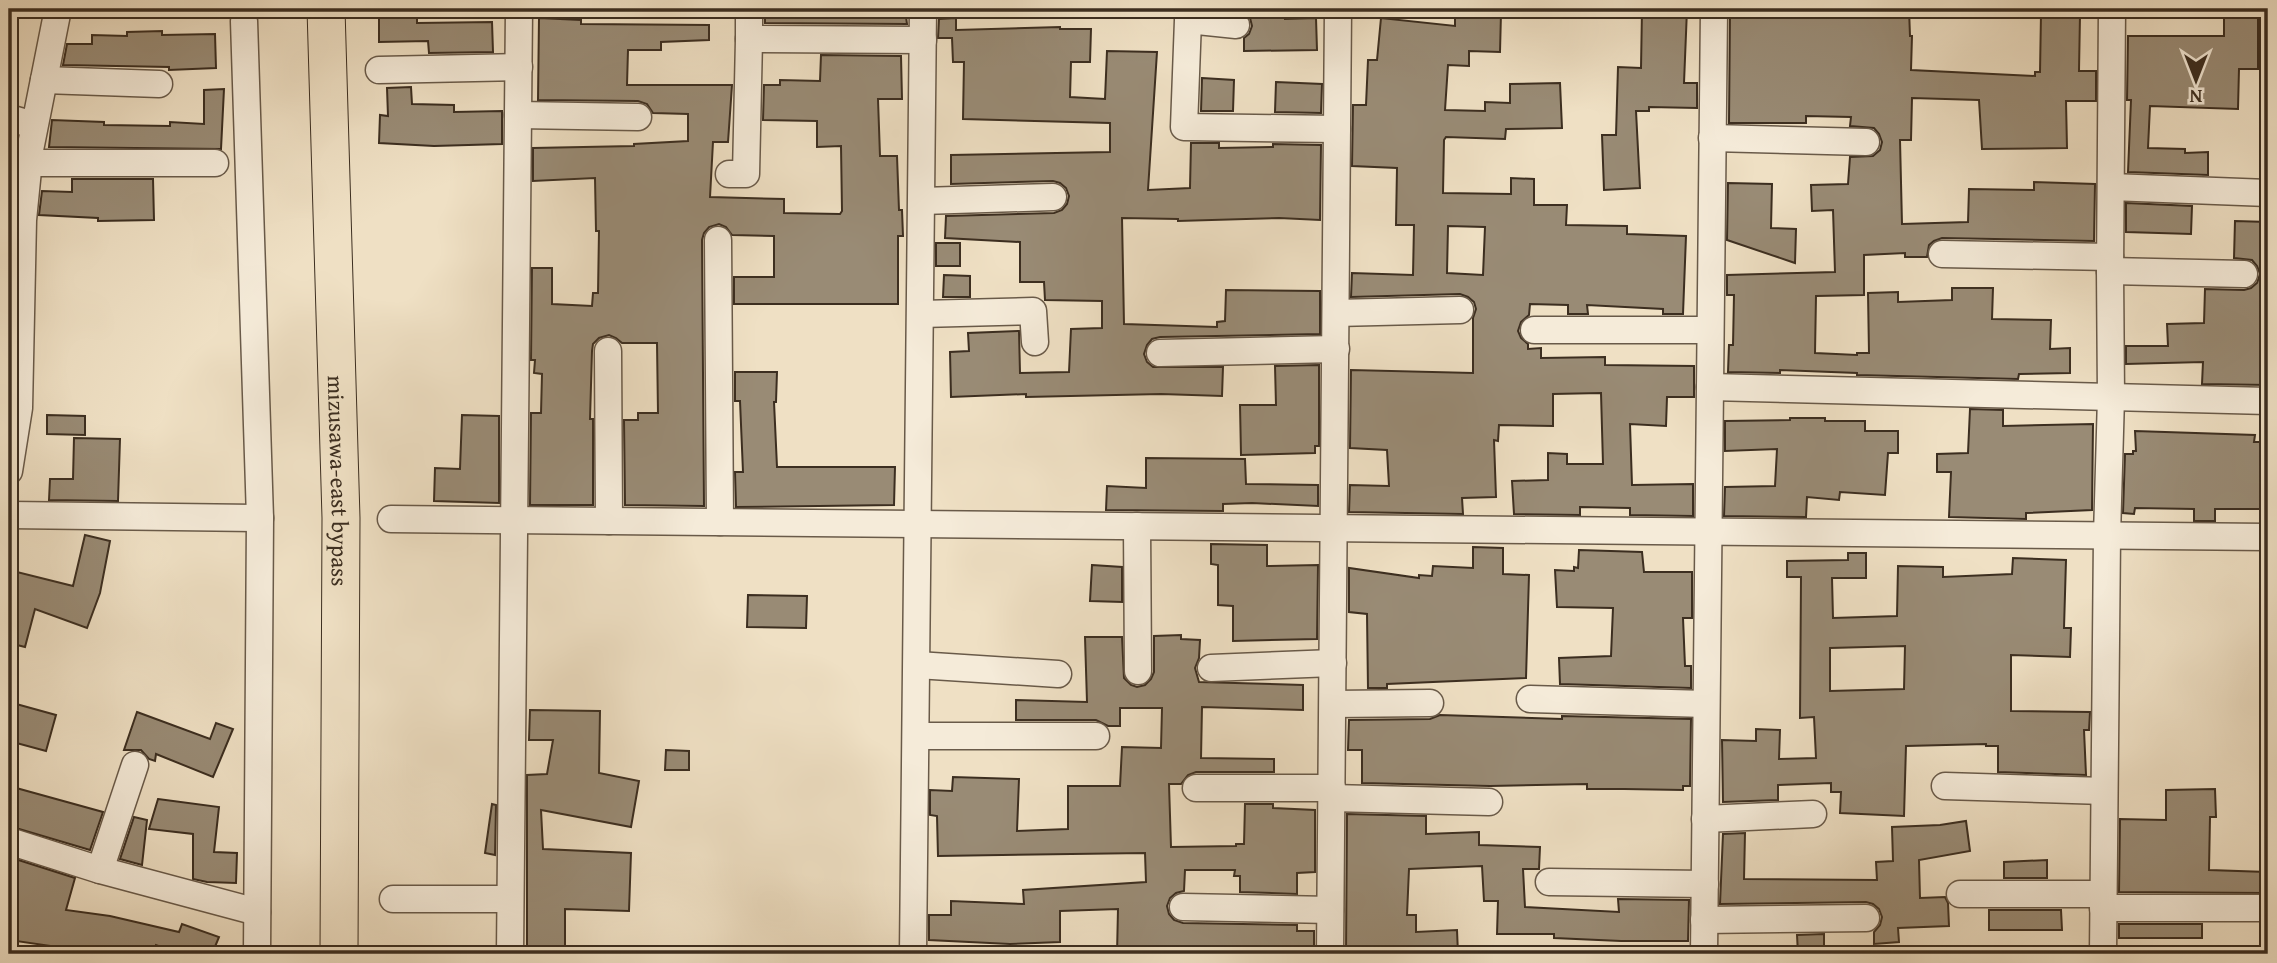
<svg xmlns="http://www.w3.org/2000/svg" width="2277" height="963" font-family="'Gentium Book Plus',serif">
<style>
.building{fill:#998b75;stroke:#3c2e20;stroke-width:2;fill-rule:evenodd}
.lines{fill:none;stroke-linecap:round;stroke-linejoin:round}
.minor-casing{stroke:#695a49;stroke-width:29}
.highway-casing{stroke:#3c2e20;stroke-width:39}
.minor{stroke:#f5ebd9;stroke-width:26}
.highway{stroke:#efe0c4;stroke-width:37}
.labels{text-anchor:middle;dominant-baseline:central;stroke-width:7;stroke-linejoin:round;paint-order:stroke}
.street-label{font-size:23px;fill:#3c2e20;stroke:#f5ebd9}
</style>
<rect width="100%" height="100%" fill="#efe0c4"/>
<filter id="stains"><feTurbulence type="fractalNoise" baseFrequency=".00286" numOctaves="4"/><feColorMatrix values="0 0 0 0 .2 0 0 0 0 .09 0 0 0 0 .02 0 0 0 .5 -.17"/></filter>
<radialGradient id="worn" r=".72"><stop offset=".6" stop-color="#630" stop-opacity="0"/><stop offset="1" stop-color="#630" stop-opacity=".3"/></radialGradient>
<g class="building">
<polygon points="765,9 905,9 907,24 765,23"/>
<polygon points="1243,9 1285,9 1285,19 1316,18 1317,50 1244,51 1244,38 1249,34 1252,26 1250,18"/>
<polygon points="1642,9 1687,9 1684,83 1697,83 1697,108 1649,107 1649,111 1636,111 1640,188 1604,190 1602,135 1616,135 1618,67 1641,68"/>
<polygon points="1730,9 1909,9 1910,36 1912,36 1911,70 2035,76 2035,72 2040,72 2041,14 2080,15 2079,71 2096,71 2096,101 2066,101 2067,148 1982,149 1979,100 1912,98 1911,140 1900,140 1902,224 1968,222 1969,189 2034,190 2034,182 2095,184 2094,241 1942,238 1934,241 1929,245 1927,257 1905,257 1905,253 1864,255 1864,295 1816,296 1815,353 1857,355 1857,353 1869,353 1868,293 1898,292 1898,302 1952,300 1952,288 1993,288 1992,319 2051,320 2050,349 2070,348 2070,373 2019,374 2018,379 1857,375 1857,373 1780,370 1780,373 1728,372 1729,345 1733,345 1734,295 1727,295 1727,275 1835,272 1833,210 1812,211 1811,185 1848,184 1850,157 1873,156 1880,150 1882,142 1879,134 1874,128 1850,126 1851,117 1806,116 1806,123 1729,123"/>
<path d="M1455,11L1501,13L1500,52L1469,51V66L1448,65L1445,110L1485,111V102L1510,103V84L1560,83L1562,128L1506,129L1505,139L1446,137L1444,140L1443,193L1511,194V178L1534,179V205H1567L1566,225L1627,226V234L1686,236L1683,314H1663V309L1587,305L1588,314H1568V305L1530,304L1529,315L1521,322L1518,331L1521,338L1528,344V349L1541,348V358L1605,357V365L1694,366V397H1667L1666,426L1630,424L1632,485L1693,484V516L1630,515V508L1580,507V515L1514,514L1512,481L1548,480V453L1567,454V464H1603L1601,393L1553,394V426L1499,425L1498,441L1494,440L1496,497L1462,498L1463,514L1349,512L1350,485L1389,486L1387,450L1350,448L1351,370L1473,373V318L1476,309L1474,302L1468,297L1460,294L1351,297L1352,273L1413,275L1414,225H1396L1397,168L1352,166L1353,105H1366L1368,60H1377L1381,18L1455,26ZM1448,226L1485,227L1483,275L1447,273Z"/>
<polygon points="2224,16 2258,16 2258,69 2239,69 2238,109 2150,106 2148,148 2185,149 2185,153 2208,152 2208,175 2128,172 2131,100 2127,100 2128,36 2224,36"/>
<polygon points="379,17 417,17 417,23 492,22 493,52 429,53 428,41 379,42"/>
<polygon points="539,18 581,20 581,24 709,25 709,40 661,42 661,50 628,50 627,85 732,85 728,142 713,142 710,197 784,199 784,213 840,214 842,211 841,146 817,147 817,121 763,120 764,85 780,85 780,80 820,81 821,55 901,56 902,99 878,99 880,156 897,156 899,210 902,210 903,236 898,236 898,304 734,304 734,277 774,277 774,236 732,235 726,227 719,224 709,227 704,233 702,240 704,506 625,505 624,420 638,420 638,413 658,413 657,343 622,343 616,338 609,335 599,338 593,344 592,351 590,419 593,419 593,505 530,505 531,413 541,413 542,374 534,373 535,360 531,360 532,268 552,268 552,304 592,306 593,293 598,293 599,231 596,231 595,178 533,181 533,148 634,146 634,144 688,141 688,114 653,113 647,104 638,101 538,100"/>
<polygon points="956,18 956,30 1060,27 1060,29 1091,29 1090,62 1071,62 1070,97 1105,99 1107,51 1157,52 1148,190 1190,188 1191,143 1219,143 1219,148 1273,147 1273,144 1321,145 1320,220 1279,218 1178,221 1178,219 1122,218 1124,324 1217,327 1217,322 1225,321 1226,290 1320,291 1320,334 1160,337 1152,339 1147,345 1144,354 1147,362 1153,367 1223,367 1222,396 1161,394 1026,397 1026,394 951,397 950,352 969,351 968,333 1019,331 1020,373 1069,372 1071,329 1102,328 1102,301 1045,300 1044,282 1020,282 1020,242 945,238 946,216 1054,213 1062,210 1067,204 1069,196 1066,188 1060,183 1053,181 951,184 951,155 1110,152 1110,123 963,119 964,62 953,62 952,38 938,38 939,19"/>
<polygon points="162,31 162,35 215,34 216,68 169,70 169,67 63,65 67,44 92,44 92,35 127,36 127,32"/>
<polygon points="1202,78 1234,80 1233,111 1201,111"/>
<polygon points="1276,82 1322,84 1321,113 1275,112"/>
<polygon points="411,87 412,104 454,105 454,112 502,111 502,144 434,146 379,143 380,115 388,116 387,88"/>
<polygon points="224,89 221,149 49,147 52,120 104,122 104,125 170,126 170,122 204,124 204,90"/>
<polygon points="72,179 153,179 154,220 98,221 98,218 39,215 42,191 72,192"/>
<polygon points="1728,183 1772,184 1771,228 1796,229 1795,263 1727,240"/>
<polygon points="2126,203 2192,206 2191,234 2126,232"/>
<polygon points="2235,221 2268,222 2268,270 2265,270 2268,320 2268,385 2202,384 2203,362 2126,364 2126,346 2168,346 2167,324 2204,323 2205,289 2244,290 2251,288 2257,283 2260,274 2257,266 2252,260 2234,258"/>
<rect x="936" y="243" width="24" height="23"/>
<polygon points="944,275 970,276 970,297 943,297"/>
<polygon points="1319,365 1319,446 1315,446 1315,453 1241,455 1240,405 1276,405 1275,366"/>
<polygon points="735,372 777,372 776,402 774,402 777,467 895,467 894,505 736,507 735,472 743,472 740,401 735,401"/>
<polygon points="1970,409 2003,410 2003,426 2093,424 2092,510 2026,513 2026,519 1949,517 1951,472 1937,472 1937,454 1968,453"/>
<polygon points="47,415 85,416 85,435 47,434"/>
<polygon points="462,415 499,416 499,503 434,501 435,468 460,469"/>
<polygon points="1790,418 1825,418 1825,421 1865,421 1865,431 1898,431 1898,453 1888,453 1885,495 1840,492 1839,500 1807,497 1806,517 1724,516 1725,487 1775,486 1777,449 1725,451 1725,421 1790,420"/>
<polygon points="2135,431 2255,435 2254,442 2268,442 2268,509 2215,509 2215,521 2194,521 2194,509 2135,508 2134,514 2123,513 2125,454 2133,454 2133,451 2136,451"/>
<polygon points="74,438 120,439 118,501 49,500 50,479 73,479"/>
<polygon points="1146,458 1245,459 1246,484 1318,485 1318,506 1252,503 1223,504 1223,511 1106,510 1107,486 1146,488"/>
<polygon points="85,535 110,541 100,593 87,628 35,609 25,647 9,643 9,570 73,586"/>
<polygon points="1211,544 1267,545 1267,566 1318,565 1317,639 1233,641 1233,606 1218,605 1218,565 1211,564"/>
<polygon points="1473,547 1503,548 1503,574 1529,575 1526,678 1387,684 1387,688 1368,688 1367,614 1349,612 1349,568 1419,578 1419,575 1432,576 1433,566 1473,568"/>
<polygon points="1579,550 1642,552 1644,572 1692,572 1692,618 1683,618 1685,666 1691,666 1691,688 1560,684 1559,658 1611,656 1613,608 1557,607 1555,570 1574,571 1574,567 1578,568"/>
<path d="M1848,553H1866V578H1832L1833,618L1897,616L1898,566L1943,567V577L2012,574L2013,558L2066,560L2064,628H2071L2070,657L2011,655V711L2090,712L2089,730H2084L2086,775L1998,772V746H1986V744L1906,746L1904,816L1840,813L1841,792H1831V783L1778,785V800L1723,802L1722,740L1756,741V729L1780,730L1779,759L1816,758L1814,717L1800,718L1801,577H1787V561L1848,560ZM1905,646L1904,689L1830,691V648Z"/>
<polygon points="1092,565 1122,567 1122,602 1090,601"/>
<polygon points="748,595 807,596 806,628 747,627"/>
<polygon points="1181,635 1181,639 1200,640 1199,658 1195,668 1199,682 1303,685 1303,710 1202,707 1201,758 1274,759 1274,772 1196,772 1188,775 1181,784 1169,784 1171,847 1236,846 1236,844 1244,844 1245,804 1273,804 1273,808 1315,810 1315,872 1297,873 1297,894 1240,892 1240,876 1234,876 1235,870 1185,870 1184,891 1176,893 1170,898 1167,906 1169,914 1174,920 1183,923 1297,925 1297,931 1314,931 1314,954 1117,954 1118,909 1060,911 1060,942 1010,944 929,940 929,915 951,915 951,901 1024,904 1023,890 1146,882 1145,853 938,856 937,816 930,815 930,790 952,791 953,777 1019,779 1017,831 1068,829 1068,786 1120,786 1122,747 1161,748 1162,708 1120,708 1120,726 1108,726 1096,720 1016,720 1016,700 1087,702 1085,637 1122,637 1124,678 1131,685 1137,687 1145,685 1151,679 1154,672 1154,636"/>
<polygon points="9,702 56,715 46,751 9,741"/>
<polygon points="530,710 600,711 599,773 639,781 631,827 541,810 543,849 631,853 629,911 565,909 565,954 527,954 527,775 547,774 553,740 529,740"/>
<polygon points="137,712 210,739 216,723 233,729 213,777 156,754 155,761 149,759 141,750 124,750"/>
<polygon points="1440,715 1562,719 1562,716 1691,719 1690,786 1683,786 1683,790 1624,789 1587,789 1587,784 1490,786 1362,783 1362,750 1348,750 1349,720 1430,719"/>
<polygon points="666,750 689,751 689,770 665,770"/>
<polygon points="9,786 103,812 90,850 9,826"/>
<polygon points="2215,789 2216,817 2210,817 2209,870 2267,872 2266,893 2119,892 2120,819 2166,820 2166,790"/>
<polygon points="158,799 219,807 214,852 237,853 236,883 207,882 193,879 193,834 149,829"/>
<polygon points="492,804 496,805 495,855 485,853"/>
<polygon points="1347,814 1426,816 1426,834 1479,832 1479,845 1540,847 1539,869 1523,869 1525,907 1619,912 1618,899 1689,900 1688,941 1621,941 1554,938 1554,934 1497,934 1498,901 1484,901 1482,866 1409,869 1407,915 1416,915 1416,932 1457,930 1458,954 1346,954"/>
<polygon points="134,817 147,820 142,865 120,859"/>
<polygon points="1966,821 1970,851 1919,860 1920,898 1945,897 1948,903 1949,926 1898,928 1899,942 1874,944 1874,932 1880,925 1882,917 1879,909 1873,904 1866,902 1720,904 1723,834 1745,833 1744,879 1877,880 1876,862 1893,861 1892,827 1940,825"/>
<polygon points="9,857 75,878 66,910 110,916 179,932 182,924 219,937 212,954 181,954 156,945 154,954 117,954 94,949 93,954 83,954 50,949 51,946 9,940"/>
<polygon points="2047,860 2047,878 2004,878 2004,862"/>
<polygon points="1989,910 2061,910 2062,930 1989,930"/>
<rect x="2119" y="924" width="83" height="14"/>
<polygon points="1824,934 1824,954 1798,954 1797,935"/>
</g>
<g class="lines">
<defs>
<g id="minor">
<polyline points="749,9 749,39 923,40"/>
<polyline points="244,21 260,518 257,954"/>
<polyline points="1236,25 1188,20 1184,127 1337,129"/>
<polyline points="379,70 519,67"/>
<polyline points="44,80 159,84"/>
<polyline points="518,115 638,117"/>
<polyline points="9,118 34,125"/>
<polyline points="1712,138 1866,142"/>
<polyline points="28,163 215,163"/>
<polyline points="729,174 746,174 749,39"/>
<polyline points="2111,187 2268,193"/>
<polyline points="922,201 1053,197"/>
<polyline points="718,240 720,522"/>
<polyline points="1942,254 2110,257"/>
<polyline points="2110,271 2244,274"/>
<polyline points="1336,313 1460,310"/>
<polyline points="921,314 1033,311 1035,342"/>
<polyline points="1534,330 1710,330"/>
<polyline points="608,351 609,521"/>
<polyline points="1160,353 1336,349"/>
<polyline points="1710,387 2268,401"/>
<polyline points="9,471 19,408 23,220 30,150 58,9"/>
<polyline points="9,515 260,518"/>
<polyline points="391,519 2268,537"/>
<polyline points="1137,526 1138,671"/>
<polyline points="917,665 1058,674"/>
<polyline points="1211,668 1333,663"/>
<polyline points="1530,699 1706,704"/>
<polyline points="1333,704 1430,703"/>
<polyline points="916,736 1096,736"/>
<polyline points="1945,786 2104,791"/>
<polyline points="1196,788 1332,788"/>
<polyline points="1332,798 1489,802"/>
<polyline points="1705,819 1813,814"/>
<polyline points="9,841 100,870 257,912"/>
<polyline points="100,870 135,765"/>
<polyline points="1549,882 1705,884"/>
<polyline points="1960,894 2103,894"/>
<polyline points="393,899 510,899"/>
<polyline points="1183,907 1330,910"/>
<polyline points="2103,908 2262,908"/>
<polyline points="1704,920 1866,918"/>
<polyline points="510,954 519,9"/>
<polyline points="913,954 923,9"/>
<polyline points="1330,954 1338,9"/>
<polyline points="1704,954 1714,9"/>
<polyline points="2103,954 2107,536 2111,397 2110,271 2112,9"/>
</g>
<g id="highway">
<path id="s1" d="M326,9L341,518L339,954"/>
</g>
</defs>
<use href="#minor" class="minor-casing"/>
<use href="#highway" class="highway-casing"/>
<use href="#minor" class="minor"/>
<use href="#highway" class="highway"/>
</g>
<g class="labels">
<g class="street-label">
<text stroke="none"><textPath href="#s1" startOffset="472">mizusawa-east bypass</textPath></text>
</g>
</g>
<rect width="2277" height="963" fill="none" stroke="#efe0c4" stroke-width="35"/>
<rect x="10" y="10" width="2256" height="942" fill="none" stroke="#3c2e20" stroke-width="3.5"/>
<rect x="18" y="18" width="2242" height="928" fill="none" stroke="#3c2e20" stroke-width="2"/>
<g transform="translate(2196 80) rotate(180)" stroke="#f5ebd9" stroke-width="5" paint-order="stroke">
<path d="M0-5L12 26L0 18L-12 26Z" fill="#3c2e20"/>
<text y="-10" font-size="19" font-weight="bold" text-anchor="middle" fill="#3c2e20">N</text>
</g>
<rect width="100%" height="100%" filter="url(#stains)"/>
<rect width="100%" height="100%" fill="url(#worn)"/>
</svg>
